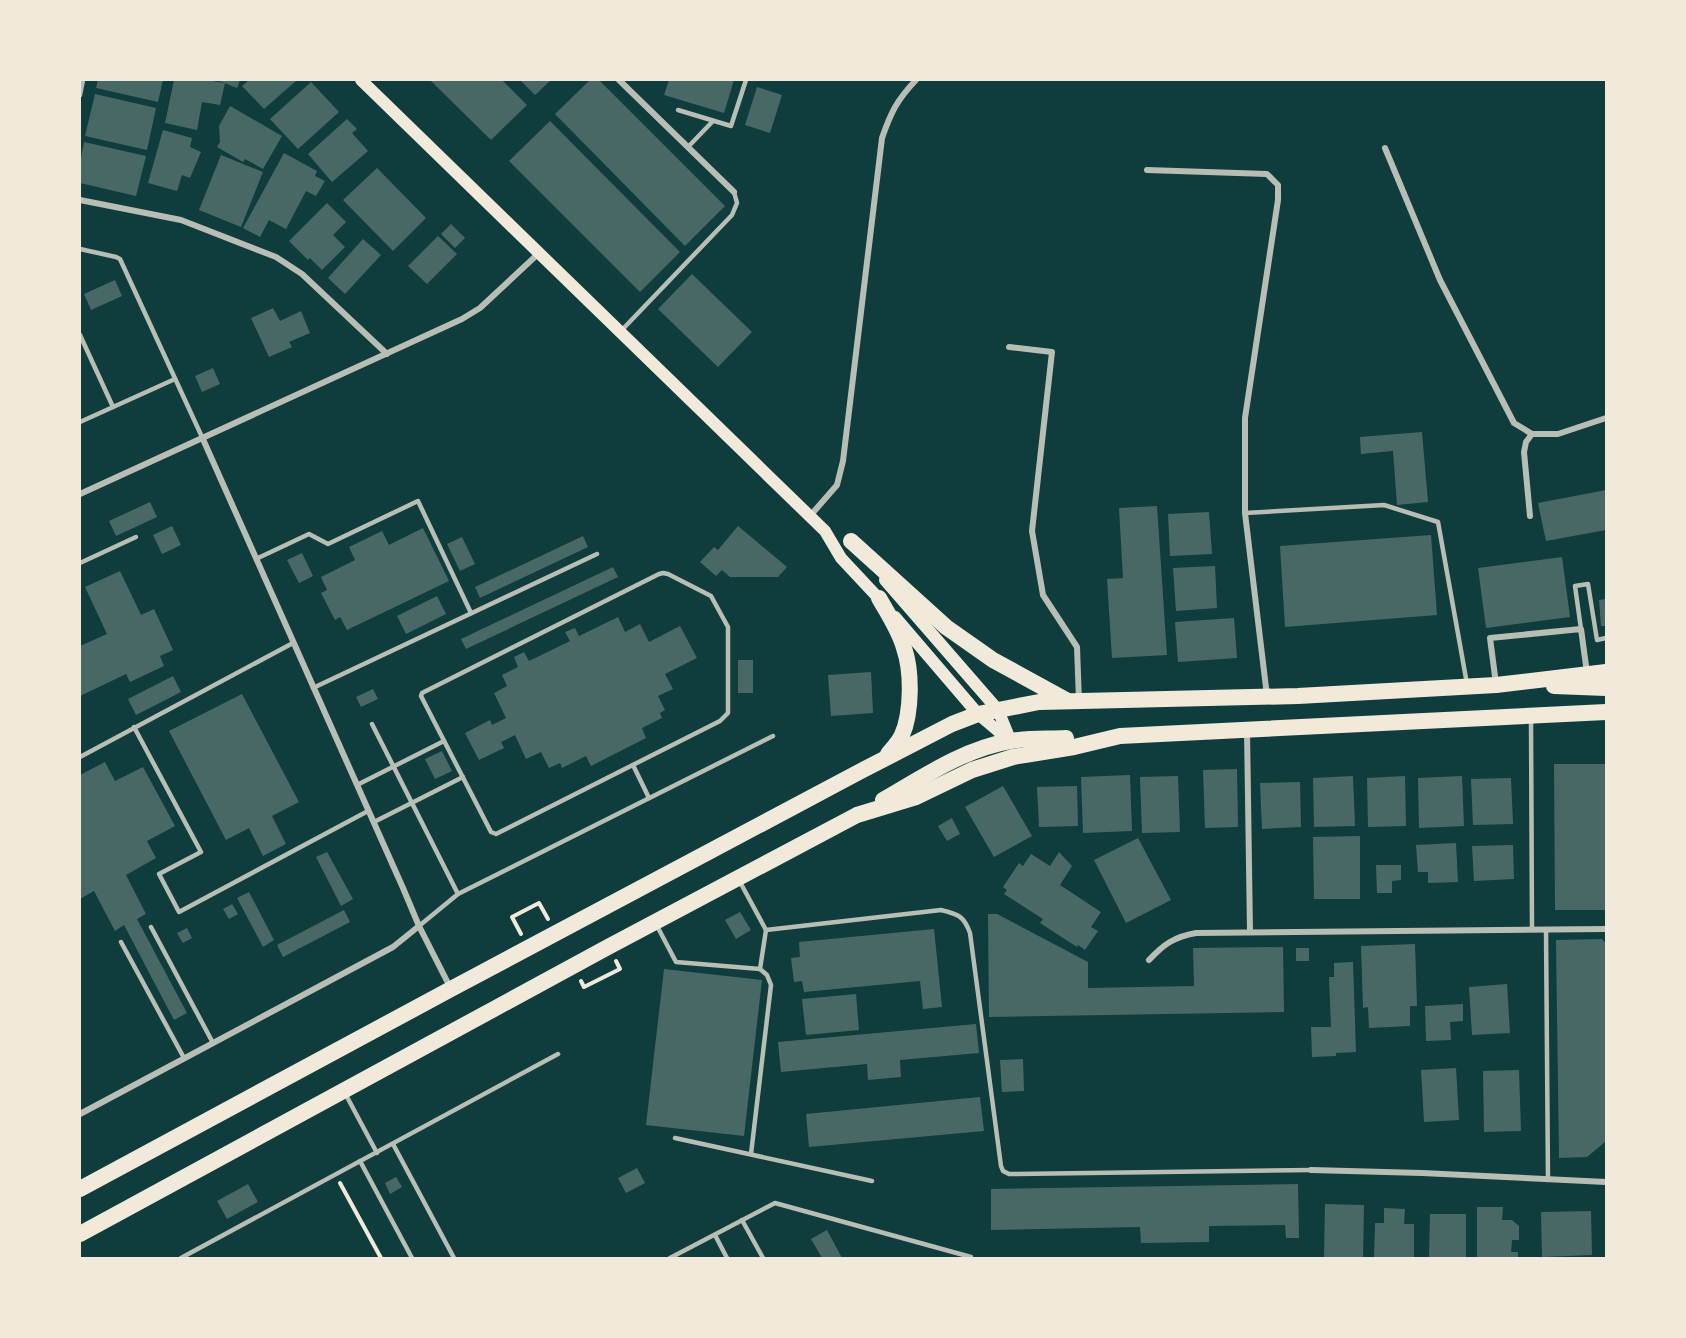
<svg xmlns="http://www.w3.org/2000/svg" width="1686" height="1338" font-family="Figtree,sans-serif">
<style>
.building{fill:#486865}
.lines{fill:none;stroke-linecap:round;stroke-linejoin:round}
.path{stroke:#f1e9da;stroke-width:4}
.service{stroke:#b8beb3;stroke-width:4.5}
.minor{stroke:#b8beb3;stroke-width:6}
.secondary{stroke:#f1e9da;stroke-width:12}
.trunk{stroke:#f1e9da;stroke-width:16}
</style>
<rect width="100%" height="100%" fill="#0f3d3e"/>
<g class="building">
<polygon points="98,80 163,80 158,102 96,88"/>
<polygon points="174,80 206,80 225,83 220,105 202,102 197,130 165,123"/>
<polygon points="217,80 240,80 237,88"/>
<polygon points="249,80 297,80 264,109 242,86"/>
<polygon points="430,80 502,80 527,105 491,140"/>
<polygon points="520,80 551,80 535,95"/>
<polygon points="590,80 599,80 725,206 685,246 555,114"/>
<polygon points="669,80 734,80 724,113 664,95"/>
<polygon points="311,82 339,112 298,149 270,119"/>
<polygon points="757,87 782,95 770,133 745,125"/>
<polygon points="95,94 156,108 147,150 85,136"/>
<polygon points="230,106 282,136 263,169 245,159 243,162 217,147 220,142 219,126"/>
<polygon points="347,119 357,129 352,133 368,151 332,182 308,154"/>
<polygon points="550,121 680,252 640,292 509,161"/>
<polygon points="163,130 192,138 190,147 201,152 190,178 182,175 177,191 148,183"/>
<polygon points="84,142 146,156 136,196 80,183 80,163"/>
<polygon points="284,153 317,171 315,176 325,181 316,196 306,191 286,229 269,220 260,237 243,228"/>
<polygon points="221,155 263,172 241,227 199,210"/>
<polygon points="377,168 426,218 393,251 343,200"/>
<polygon points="327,203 346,222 333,235 345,247 322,270 310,258 308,260 289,241"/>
<polygon points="451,224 465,238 455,248 441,234"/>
<polygon points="438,236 457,254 427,284 408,266"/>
<polygon points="363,239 381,255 345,294 328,278"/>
<polygon points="692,274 752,332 718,367 658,309"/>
<polygon points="115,280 122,296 91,310 84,294"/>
<polygon points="273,308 280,321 301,311 310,333 289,342 292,347 269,357 251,318"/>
<polygon points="213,368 220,384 202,392 195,376"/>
<polygon points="1422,432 1428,502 1397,505 1393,451 1361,454 1360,437"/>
<polygon points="1606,490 1606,530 1546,541 1538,503"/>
<polygon points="150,502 157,517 116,536 109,521"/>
<polygon points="1157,506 1167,655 1112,658 1107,579 1123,578 1119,508"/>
<polygon points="1209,512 1212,554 1170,556 1168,514"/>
<polygon points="172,526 181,545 162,554 153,535"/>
<polygon points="738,526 787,567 778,577 730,577 722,570 716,576 700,562 714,547 718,550"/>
<polygon points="423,528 449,581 347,630 340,617 335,620 321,593 327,590 321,577 355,560 349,547 382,531 389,545"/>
<polygon points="1431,535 1437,615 1285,627 1280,546"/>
<polygon points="583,536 588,547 480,598 475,587"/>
<polygon points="462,537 475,564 460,571 447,544"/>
<polygon points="302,553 313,576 299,583 287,560"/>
<polygon points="1562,557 1570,617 1486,628 1478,568"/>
<polygon points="1215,566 1217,608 1176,611 1173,568"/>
<polygon points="613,567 618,577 466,649 461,639"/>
<polygon points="120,571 141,615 154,609 173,650 160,656 164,666 130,682 126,674 80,696 80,646 107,634 85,587"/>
<polygon points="437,596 446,614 406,634 397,616"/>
<polygon points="1606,599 1606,626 1601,626 1599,600"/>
<polygon points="618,617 625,632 640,624 649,642 680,626 697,658 665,674 673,689 658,696 665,710 660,713 662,718 642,728 646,738 591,766 586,756 562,768 560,763 549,768 541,752 526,759 515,735 501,742 504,748 479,760 465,733 490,720 492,725 506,718 494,693 507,686 502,675 518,667 514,657 524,652 529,661 570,641 565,632 575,628 579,636"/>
<polygon points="1234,618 1237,658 1178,662 1175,622"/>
<rect x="738" y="660" width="15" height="33"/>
<polygon points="871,672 873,713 831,716 828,675"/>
<polygon points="173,676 181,692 136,715 128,699"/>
<polygon points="373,689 378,699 361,707 356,697"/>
<polygon points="242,694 299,802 272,816 286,844 263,856 249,828 226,840 169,731"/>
<polygon points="442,751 452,771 435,779 425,759"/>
<polygon points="105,762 115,781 143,767 175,826 147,841 156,858 126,875 146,914 137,919 187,1013 174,1020 124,925 115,931 94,891 80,899 80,775"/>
<polygon points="1554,764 1606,764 1606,910 1555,910"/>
<polygon points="1237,769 1238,827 1205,828 1203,770"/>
<polygon points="1130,775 1132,831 1083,833 1081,777"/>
<polygon points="1178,776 1180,832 1142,833 1140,777"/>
<polygon points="1353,776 1355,826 1314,827 1313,778"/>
<polygon points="1405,776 1406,826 1368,827 1367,778"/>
<polygon points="1462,776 1464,826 1419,828 1418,778"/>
<polygon points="1511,778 1513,824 1473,825 1471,779"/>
<polygon points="1300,782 1301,827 1262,829 1260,783"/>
<polygon points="1003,786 1032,836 994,857 965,807"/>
<polygon points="1077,786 1078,826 1039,827 1037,787"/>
<polygon points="952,818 960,834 947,841 938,826"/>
<polygon points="1360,836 1360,899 1314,899 1313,837"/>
<polygon points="1138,838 1171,900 1126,923 1094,860"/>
<polygon points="1456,843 1458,882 1428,883 1428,872 1418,872 1416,845"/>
<polygon points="1513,845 1514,879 1474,881 1472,846"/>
<polygon points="327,852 353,899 341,906 316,857"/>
<polygon points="1059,852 1072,866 1060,885 1101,912 1091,927 1098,931 1085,950 1078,945 1077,947 1040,923 1043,919 1004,894 1007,890 1003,887 1019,863 1023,866 1031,854 1050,866"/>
<polygon points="1376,865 1401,865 1401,880 1392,881 1392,893 1377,893"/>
<polygon points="249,892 274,940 263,947 237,898"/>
<polygon points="232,904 238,914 229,919 223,909"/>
<polygon points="344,910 350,922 283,957 277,945"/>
<polygon points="740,912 751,930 736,939 725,920"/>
<polygon points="988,914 997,914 1088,962 1088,988 1194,986 1193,948 1283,947 1284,1012 989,1017"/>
<polygon points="187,928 192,938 183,943 177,933"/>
<polygon points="934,929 942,1007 923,1009 920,981 804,992 802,981 794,982 791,958 800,957 799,942"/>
<polygon points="1602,939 1606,944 1606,1104 1605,1142 1587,1157 1559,1158 1556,940"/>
<polygon points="1415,944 1417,1006 1410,1006 1410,1026 1369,1028 1368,1007 1363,1008 1361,946"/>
<rect x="1296" y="948" width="13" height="13"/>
<polygon points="1353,962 1356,1052 1336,1053 1336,1056 1312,1057 1311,1027 1331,1027 1329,977 1334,977 1334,963"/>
<polygon points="664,969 762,980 744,1136 646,1125"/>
<polygon points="1507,984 1510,1033 1472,1035 1469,987"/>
<polygon points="856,994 859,1030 806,1035 802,999"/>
<polygon points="1463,1004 1463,1021 1450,1022 1451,1040 1426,1041 1425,1006"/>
<polygon points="976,1024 979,1053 900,1060 901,1077 868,1080 867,1064 781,1072 778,1042"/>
<polygon points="1023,1059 1024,1091 1002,1092 1000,1060"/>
<polygon points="1456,1068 1459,1120 1424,1122 1421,1070"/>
<polygon points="1519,1070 1521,1131 1484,1132 1483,1071"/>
<polygon points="980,1097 984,1131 809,1147 806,1114"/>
<polygon points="637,1168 645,1183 626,1193 618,1178"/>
<polygon points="396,1177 402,1187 390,1194 385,1183"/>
<polygon points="248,1184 258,1202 227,1219 217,1201"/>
<polygon points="1298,1184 1299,1238 1286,1238 1285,1225 1209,1226 1209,1242 1141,1243 1140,1227 991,1230 991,1189"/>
<polygon points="1325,1204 1364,1205 1363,1258 1324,1258"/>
<polygon points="1477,1207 1503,1207 1502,1220 1512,1220 1519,1226 1519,1240 1512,1240 1511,1252 1518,1252 1518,1258 1477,1258"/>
<polygon points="1384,1208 1405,1209 1404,1224 1414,1224 1414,1258 1374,1258 1375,1223 1384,1223"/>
<polygon points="1591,1211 1592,1255 1542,1257 1541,1212"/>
<polygon points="1430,1214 1466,1214 1466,1258 1429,1258"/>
<polygon points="827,1230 842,1258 822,1258 811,1239"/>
</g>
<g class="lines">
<g class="path">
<polyline points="521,934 512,917 539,903 548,919"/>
<polyline points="581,981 584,987 620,969 616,961"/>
<polyline points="340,1183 381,1258"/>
</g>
<g class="service">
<polyline points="80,95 83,80"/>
<polyline points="678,110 731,126 746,80"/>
<polyline points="688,147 713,121"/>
<polyline points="80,249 116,257 120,259 202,437"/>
<polyline points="620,332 732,215 737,203 734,192"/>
<polyline points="80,335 113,407"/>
<polyline points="80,422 175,379"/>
<polyline points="1245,513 1384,505 1438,522 1467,684"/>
<polyline points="256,559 309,534 328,544 418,501 471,613"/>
<polyline points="80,563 136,537"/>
<polygon points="663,573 668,574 711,596 728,627 728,713 720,721 496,834 491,832 421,696 422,693 659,574"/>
<polyline points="1581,629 1575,586 1588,584 1597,640 1606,638"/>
<polyline points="313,688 597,554"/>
<polyline points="1531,719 1532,930"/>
<polyline points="372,724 458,894"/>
<polyline points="134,727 201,852 159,874 179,912 368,811"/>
<polyline points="80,757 293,643"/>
<polyline points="633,765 649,798"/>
<polyline points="357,785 444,741"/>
<polyline points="374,822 463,777"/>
<polyline points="740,882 766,930 760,969 767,975 771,985 751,1154"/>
<polyline points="656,924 676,962 760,969"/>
<polyline points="419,926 458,894 773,736"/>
<polyline points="151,927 213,1043"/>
<polyline points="1546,929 1548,1180"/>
<path d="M766,930L941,910C958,914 964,916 970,933L1001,1166L1003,1171L1009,1174L1311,1170"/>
<polyline points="121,942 184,1058"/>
<polyline points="346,1095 377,1153"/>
<polyline points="675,1138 872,1181"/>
<polyline points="393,1144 454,1258"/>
<polyline points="360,1161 412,1258"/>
<polyline points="742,1220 763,1258"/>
<polyline points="715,1235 727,1258"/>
<polyline points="181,1258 558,1054"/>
<polyline points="670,1258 775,1203 971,1257 971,1258"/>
</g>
<g class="minor">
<polyline points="619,80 734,192"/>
<polyline points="1385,148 1440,280 1514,423 1532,434 1558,434 1606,418"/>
<polyline points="1147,170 1267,174 1278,185 1278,200 1245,418 1245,513 1267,696"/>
<polyline points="80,200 181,220 276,257 302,274 387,354"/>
<polyline points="1009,347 1052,352 1032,531 1043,595 1077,647 1079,701"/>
<polyline points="202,437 403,888 419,926 451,989"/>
<polyline points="80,494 462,319 480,308 539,253"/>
<path d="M810,516L837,485L843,461L882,138C891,112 897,100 916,80"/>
<polyline points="1530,516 1524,452 1526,442 1532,434"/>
<polyline points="1496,684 1490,638 1581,629 1587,673"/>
<polyline points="1247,730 1250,932"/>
<path d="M1149,960C1164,944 1174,937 1196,933L1606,929"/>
<polyline points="80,1114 393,947 419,926"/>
<polyline points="1311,1170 1422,1173 1606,1182"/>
</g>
<g class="secondary">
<polyline points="361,80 825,531 841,558 884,604"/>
<polyline points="885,580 998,710 1009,737"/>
<polyline points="895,617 978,714 1010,741"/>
</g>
<g class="trunk">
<polyline points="851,541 946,627 993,660 1066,700"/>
<path d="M879,598C888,614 899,630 904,648C912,671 912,712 902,735C899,742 893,748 888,754"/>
<polyline points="1554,686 1606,688"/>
<path d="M883,800C923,777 964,749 1010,741C1028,738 1047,739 1066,738"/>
<polyline points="80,1189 451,989 859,772 952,724 978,714 1039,702 1298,696 1496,685 1606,672"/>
<polyline points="80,1234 608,947 857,815 916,797 972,770 1013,757 1074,747 1120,736 1606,712"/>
</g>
</g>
<rect width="1686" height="1338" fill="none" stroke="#f1e9da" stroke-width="162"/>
</svg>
